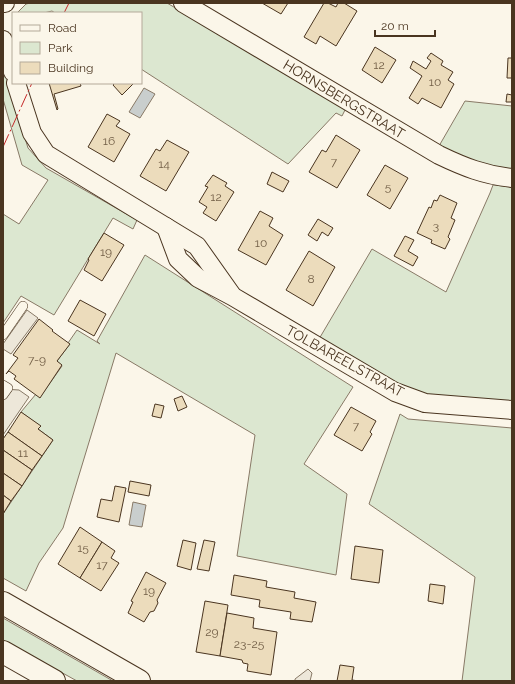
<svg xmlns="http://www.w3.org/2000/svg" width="515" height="684" font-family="Raleway,sans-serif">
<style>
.green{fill:#dce7d0;stroke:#887966}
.parking{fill:#ede7d9;stroke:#887966}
.water{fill:#c9cecd;stroke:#887966}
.building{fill:#ecdcbc;stroke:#4a3520}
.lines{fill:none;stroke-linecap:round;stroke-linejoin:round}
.lane-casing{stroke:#4a3520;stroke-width:10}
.street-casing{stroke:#4a3520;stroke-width:20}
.secondary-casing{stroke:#4a3520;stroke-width:24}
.lane{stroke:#fbf6e9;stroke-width:9}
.street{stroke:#fbf6e9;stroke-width:18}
.secondary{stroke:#fbf6e9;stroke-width:22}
.power{stroke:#c62828;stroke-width:1;stroke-dasharray:14 3 2 3;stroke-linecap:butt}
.labels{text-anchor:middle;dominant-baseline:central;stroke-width:3;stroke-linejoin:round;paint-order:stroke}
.number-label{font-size:12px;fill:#725f47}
.street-label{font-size:14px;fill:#4a3520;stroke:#fbf6e9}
</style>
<rect width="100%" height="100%" fill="#fbf6e9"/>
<g class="green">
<polygon points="30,3 167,3 346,108 342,116 336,113 288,164 141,69 141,13 55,13 52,11 44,13 17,13 26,4"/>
<polygon points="3,66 28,148 46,168 137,220 133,229 113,218 54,315 21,296 3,323 3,214 19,224 48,180 22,165 3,99"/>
<polygon points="465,101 512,106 512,172 476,165 439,146"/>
<polygon points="493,185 512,187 512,401 419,395 407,392 319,339 372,249 446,292 490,193"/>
<polygon points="145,255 353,387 304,464 347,494 336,575 237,556 255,435 116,353 63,528 39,563 26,591 3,578 3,514 53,440 38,429 40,426 21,412 36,394 40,397 62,366 57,361 69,345 68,343 77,330 100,344 97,341"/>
<polygon points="400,414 408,419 512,428 512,681 462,681 475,577 369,504"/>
<polygon points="3,618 113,681 77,681 3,640"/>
</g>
<g class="parking">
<polygon points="27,310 38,318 11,354 3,349 3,344"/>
<polygon points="3,389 19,390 29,397 3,435"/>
<polygon points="308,669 312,673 310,681 295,681 295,679"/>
</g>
<g class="water">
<polygon points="144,88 155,94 140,118 129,112"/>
<polygon points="133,502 146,505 142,527 129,525"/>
</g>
<g class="building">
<polygon points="262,3 288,3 281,14"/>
<polygon points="324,3 328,3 336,7 338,3 344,3 357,11 336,46 320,36 316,44 304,37"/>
<polygon points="375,47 396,60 382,83 362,70"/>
<polygon points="431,53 443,61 441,65 453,72 448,80 454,84 441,108 422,98 418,104 409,98 422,76 410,68 413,61 426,69 431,61 427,58"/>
<polygon points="508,58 512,58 512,78 507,78"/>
<polygon points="49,83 80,83 81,86 54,94 58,109 57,110"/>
<polygon points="115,83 134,83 122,95 113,85"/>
<polygon points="507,94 512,95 512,102 506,102"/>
<polygon points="107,114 120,121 116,126 130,134 114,162 88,147"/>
<polygon points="336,135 360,150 337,188 309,172 322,150 326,152"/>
<polygon points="167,140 189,152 166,191 140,176 156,149 160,151"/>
<polygon points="385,165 408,178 390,209 367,195"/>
<polygon points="272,172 289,181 283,192 267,184"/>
<polygon points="213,175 227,183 225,186 234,192 216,221 203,213 207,207 199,202 208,187 205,186"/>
<polygon points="440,195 457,203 451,218 455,220 448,237 450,239 445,249 431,243 432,240 417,233 429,207 431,208 434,200 437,201"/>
<polygon points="260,211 273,218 269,226 283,235 266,265 238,250"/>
<polygon points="318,219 333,228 328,236 322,232 317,241 308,235"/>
<polygon points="104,233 124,245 102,281 84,270 89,260 88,259"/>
<polygon points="405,236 414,240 408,251 418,257 413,266 394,256"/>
<polygon points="309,251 335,267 313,306 286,290"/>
<polygon points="80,300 106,314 94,336 68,321"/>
<polygon points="39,319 53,330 52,331 70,344 57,361 62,365 40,398 14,379 16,376 9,371 6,374 18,358 13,355"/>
<polygon points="182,396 187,407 178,411 174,399"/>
<polygon points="155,404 164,406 161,418 152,416"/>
<polygon points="351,407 376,421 370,432 372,434 362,451 334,435"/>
<polygon points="21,412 41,426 38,429 53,440 42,456 8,432"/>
<polygon points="8,432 42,456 32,470 3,450 3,439"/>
<polygon points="3,450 32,470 22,486 3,473"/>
<polygon points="3,473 22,486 11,501 3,495"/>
<polygon points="130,481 151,485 149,496 128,492"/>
<polygon points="115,486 126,488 119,522 97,517 101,499 112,501"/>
<polygon points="3,495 11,501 3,514"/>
<polygon points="80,527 102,542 80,578 58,564"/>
<polygon points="183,540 196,543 191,570 177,566"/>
<polygon points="204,540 215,542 209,571 197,569"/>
<polygon points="102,542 115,551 111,558 119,563 101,591 80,578"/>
<polygon points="355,546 383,550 379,583 351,579"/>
<polygon points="146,572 166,583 157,600 158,603 154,611 150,612 144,622 128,613 133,602 131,601"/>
<polygon points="234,575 267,581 266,587 295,592 294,598 316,602 312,622 290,619 291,612 259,607 260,600 231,595"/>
<polygon points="430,584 445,586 443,604 428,601"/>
<polygon points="205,601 228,605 220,656 196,652"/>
<polygon points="227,613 254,618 253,628 277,632 271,675 247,671 248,664 243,663 242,660 220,656"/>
<polygon points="340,665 354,667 352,680 359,681 337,681"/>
</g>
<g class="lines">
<defs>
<g id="lane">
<polyline points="3,335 23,306"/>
<polyline points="3,385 8,388 3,395"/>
</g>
<g id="street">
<polyline points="3,3 5,3"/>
<path d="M183,3L439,155C464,167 484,175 512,178"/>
<polyline points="3,40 13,72"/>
<polyline points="16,83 32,133 46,154 197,246 231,294"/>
<polyline points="166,227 178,259 198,278 232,296 395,392 425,403 512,410"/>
</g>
<g id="secondary">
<polyline points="3,603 139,681"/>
<polyline points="3,652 54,681"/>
</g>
</defs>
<use href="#lane" class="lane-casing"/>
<use href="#street" class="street-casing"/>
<use href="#secondary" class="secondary-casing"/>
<use href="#lane" class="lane"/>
<use href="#street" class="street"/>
<use href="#secondary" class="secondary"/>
<g class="power">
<polyline points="64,13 69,3"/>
<polyline points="3,147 32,83"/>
</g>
</g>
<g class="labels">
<g class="number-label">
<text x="379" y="65">12</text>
<text x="435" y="82">10</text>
<text x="109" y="141">16</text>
<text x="334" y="162">7</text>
<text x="164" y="164">14</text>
<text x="388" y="187">5</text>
<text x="216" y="197">12</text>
<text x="436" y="226">3</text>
<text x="261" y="243">10</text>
<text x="106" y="252">19</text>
<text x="311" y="279">8</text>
<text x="37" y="360">7-9</text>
<text x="356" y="426">7</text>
<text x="23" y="453">11</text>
<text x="83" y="548">15</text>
<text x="102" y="565">17</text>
<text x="149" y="591">19</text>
<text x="212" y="632">29</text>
<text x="249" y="644">23-25</text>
</g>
<g class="street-label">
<text transform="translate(344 99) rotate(31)">HORNSBERGSTRAAT</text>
<text transform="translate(345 361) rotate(29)">TOLBAREELSTRAAT</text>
</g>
</g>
<rect width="515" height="684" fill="none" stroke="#4a3520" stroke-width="8"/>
<rect x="12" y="12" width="130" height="72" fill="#fbf6e9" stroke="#b4a999"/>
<rect x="20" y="25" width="20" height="6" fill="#fbf6e9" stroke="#b4a999"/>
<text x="48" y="32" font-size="12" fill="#4a3520">Road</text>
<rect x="20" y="42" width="20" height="12" fill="#dce7d0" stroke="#b4a999"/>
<text x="48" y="52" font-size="12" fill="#4a3520">Park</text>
<rect x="20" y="62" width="20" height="12" fill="#ecdcbc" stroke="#b4a999"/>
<text x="48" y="72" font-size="12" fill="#4a3520">Building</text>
<path d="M375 30v6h60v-6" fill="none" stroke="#4a3520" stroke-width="2"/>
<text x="381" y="30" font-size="12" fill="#4a3520" stroke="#fbf6e9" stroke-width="3" paint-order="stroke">20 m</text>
</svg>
